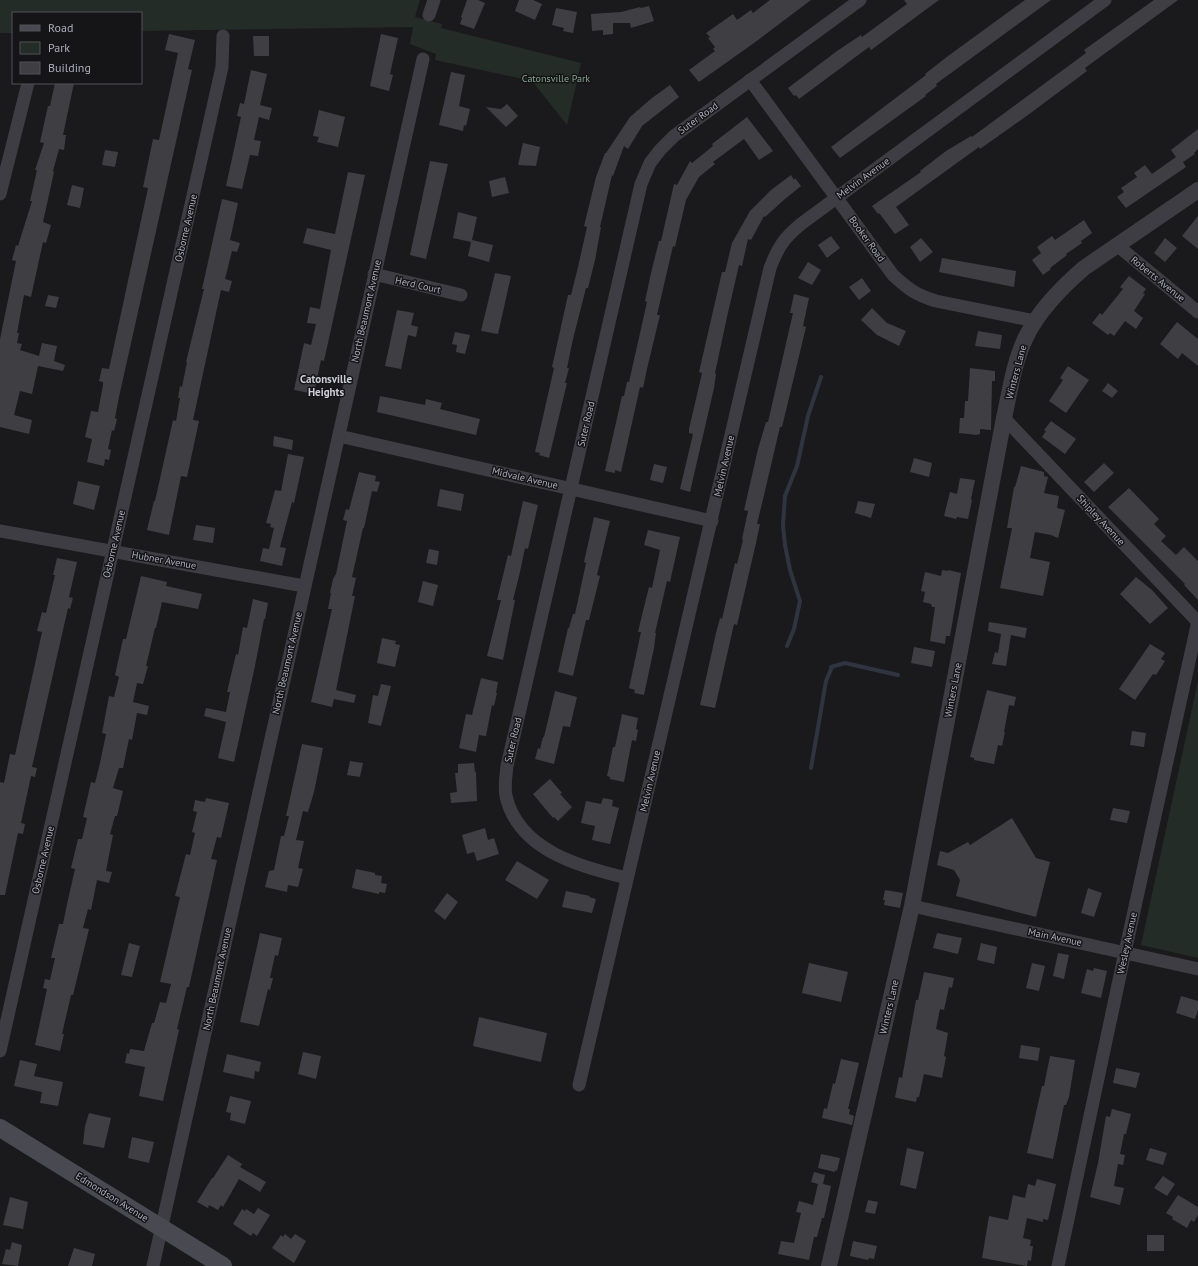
<svg xmlns="http://www.w3.org/2000/svg" width="1198" height="1266" font-family="'PT Sans',sans-serif">
<style>
.green{fill:#232c26}
.lines{fill:none;stroke-linecap:round;stroke-linejoin:round}
.stream{stroke:#2f3540;stroke-width:4}
.building{fill:#3f3f43}
.minor{stroke:#3d3d43;stroke-width:13}
.tertiary{stroke:#3d3d43;stroke-width:16}
.secondary{stroke:#484951;stroke-width:18}
.labels{text-anchor:middle;dominant-baseline:central;stroke-width:3;stroke-linejoin:round;paint-order:stroke}
.park-label{font-size:10px;fill:#83a68e;stroke:#151417}
.street-label{font-size:10px;fill:#acadbb;stroke:#151417}
.neighbourhood-label{font-size:11px;font-weight:bold;fill:#cdcdd7;stroke:#151417}
</style>
<rect width="100%" height="100%" fill="#1a1a1c"/>
<g class="green">
<polygon points="0,0 420,0 415,17 442,24 441,28 581,63 567,125 532,81 435,60 436,54 410,44 413,27 141,31 141,13 13,13 13,33 0,33"/>
<polygon points="1198,681 1198,958 1141,945"/>
</g>
<g class="lines">
<g class="stream">
<polyline points="787,646 794,629 800,601 790,570 785,545 783,525 785,496 797,466 808,416 821,377"/>
<polyline points="831,667 845,663 898,675"/>
<polyline points="811,768 826,681 832,667"/>
</g>
</g>
<g class="building">
<polygon points="467,0 478,0 485,3 474,29 460,24 462,18 461,17"/>
<polygon points="519,0 533,0 542,4 535,20 515,11"/>
<polygon points="770,0 811,0 754,43 699,82 689,70 715,51 713,49 715,47 708,38 710,37 706,33 733,14 737,20 751,10 753,13"/>
<polygon points="904,0 939,0 871,50 869,47 799,99 796,95 794,96 788,88 837,51 861,35 862,37 907,4"/>
<polygon points="1025,0 1051,0 936,84 937,86 925,95 926,96 840,158 831,147 926,75 925,74 948,56"/>
<polygon points="1154,0 1178,0 1085,68 1087,71 1028,115 980,149 979,147 896,207 909,225 895,234 879,213 878,214 872,206 921,172 920,171 946,151 971,136 972,137 1086,53 1084,50"/>
<polygon points="649,6 654,21 631,28 630,23 613,23 613,34 603,35 603,30 592,31 591,14 621,12 640,7 641,8"/>
<polygon points="556,8 577,12 573,33 563,31 564,28 552,25"/>
<polygon points="169,34 195,40 188,69 192,70 119,397 115,418 117,419 114,431 112,430 108,449 111,450 109,460 105,459 104,466 87,462 92,439 85,437 91,411 98,412 103,385 103,382 99,381 102,368 109,369 148,188 143,187 153,139 159,140 178,53 165,50"/>
<polygon points="381,34 398,38 390,74 393,75 389,91 370,86"/>
<polygon points="253,36 269,36 269,56 254,56"/>
<polygon points="251,70 267,74 260,105 272,108 269,120 259,117 254,140 261,141 258,156 250,155 242,189 226,186 241,117 237,116 240,103 244,104"/>
<polygon points="451,72 465,75 459,106 470,109 466,126 464,125 463,131 439,125"/>
<polygon points="55,83 74,83 63,135 66,135 64,150 59,149 53,171 54,172 43,222 51,225 46,243 43,242 31,297 24,295 17,333 19,333 17,343 22,344 20,350 39,356 42,343 57,346 54,361 65,365 63,371 38,366 32,394 20,391 14,415 32,420 29,434 0,427 0,339 16,261 12,260 16,245 18,246 32,201 30,201 37,170 35,170 44,143 40,142 48,106 50,106"/>
<polygon points="670,85 679,97 642,126 628,149 624,146 613,176 612,175 600,227 601,227 595,260 588,288 586,288 573,339 567,368 569,368 565,383 567,383 549,458 539,455 540,453 535,452 554,368 552,367 568,295 571,295 578,267 587,227 584,226 596,177 605,153 606,153 630,117 652,98"/>
<polygon points="507,104 518,116 506,127 486,107 501,109"/>
<polygon points="319,110 345,117 338,147 317,142 319,137 313,136"/>
<polygon points="747,117 773,151 759,160 744,139 713,162 715,164 699,177 686,200 675,247 673,246 657,315 660,315 647,369 643,388 640,387 621,472 615,470 615,473 605,471 622,396 624,396 627,382 629,382 647,302 645,301 651,273 659,241 661,241 674,184 677,185 690,161 692,163 713,146 712,144"/>
<polygon points="1198,129 1198,149 1194,153 1195,154 1183,162 1186,167 1126,208 1117,197 1124,192 1121,188 1137,177 1134,173 1145,165 1152,174 1176,157 1171,150"/>
<polygon points="523,143 540,147 536,166 518,165"/>
<polygon points="105,150 118,152 115,167 102,165"/>
<polygon points="430,161 448,164 426,259 410,255"/>
<polygon points="348,172 365,175 324,361 321,360 314,394 294,390 304,343 311,345 316,324 307,323 310,307 320,309 331,250 303,243 307,228 335,234"/>
<polygon points="791,175 794,180 795,178 801,186 785,199 765,217 764,216 751,240 748,239 742,266 739,265 727,317 715,373 716,374 714,388 690,492 680,489 693,434 689,433 689,429 702,373 699,372 722,272 725,272 732,243 750,211 771,190"/>
<polygon points="505,177 509,193 492,197 489,181"/>
<polygon points="72,185 84,188 80,208 67,205"/>
<polygon points="222,199 238,203 230,240 240,243 237,252 232,251 225,279 232,281 229,292 221,290 193,420 199,421 187,477 181,476 169,535 147,530 154,501 155,501 173,420 176,421 180,398 178,398 180,386 182,387 187,362 186,362 204,289 202,289"/>
<polygon points="458,212 477,217 472,240 493,245 489,262 468,256 471,242 453,238"/>
<polygon points="1198,216 1198,249 1182,236"/>
<polygon points="1084,220 1092,233 1081,241 1082,243 1066,254 1067,255 1050,268 1051,269 1043,275 1032,260 1041,253 1037,247 1052,236 1055,240"/>
<polygon points="831,236 840,248 827,258 818,245"/>
<polygon points="921,238 933,252 920,262 910,247"/>
<polygon points="1165,238 1177,248 1165,262 1154,253"/>
<polygon points="942,258 1016,271 1014,287 939,272"/>
<polygon points="808,262 821,270 812,285 798,278"/>
<polygon points="495,273 511,276 498,334 481,331"/>
<polygon points="1129,276 1146,289 1143,293 1145,294 1134,311 1143,318 1136,329 1125,321 1114,336 1110,333 1108,335 1092,323 1100,313 1102,315 1123,289 1120,287"/>
<polygon points="862,278 871,291 859,300 849,287"/>
<polygon points="794,294 809,298 803,326 806,327 782,427 780,427 764,495 757,524 760,524 756,543 737,625 734,624 715,708 700,705 716,633 720,618 722,619 735,563 737,564 743,540 742,539 748,511 744,510 758,449 766,422 768,422 793,313 790,313"/>
<polygon points="48,295 59,297 56,308 45,306"/>
<polygon points="872,308 887,323 906,331 899,346 877,335 861,320"/>
<polygon points="397,310 414,313 411,325 418,327 416,337 408,335 401,369 385,366"/>
<polygon points="1177,322 1198,339 1198,366 1182,353 1178,359 1160,344"/>
<polygon points="978,331 1002,335 1000,349 975,346"/>
<polygon points="455,332 470,335 465,354 456,352 457,345 452,344"/>
<polygon points="1068,366 1089,380 1066,413 1049,401 1063,380 1060,378"/>
<polygon points="970,368 995,371 995,381 992,381 991,430 980,429 980,434 976,435 959,433 960,418 964,418 965,401 968,401"/>
<polygon points="1108,383 1118,391 1112,398 1102,391"/>
<polygon points="380,396 425,405 426,399 442,403 440,409 480,419 476,435 377,412"/>
<polygon points="1051,421 1076,439 1065,454 1042,437 1046,431 1044,430"/>
<polygon points="274,436 293,440 292,450 273,446"/>
<polygon points="288,454 304,457 294,503 292,502 280,547 286,548 282,566 260,561 263,548 269,549 274,528 270,527 271,524 266,523 275,490 281,491"/>
<polygon points="914,458 932,463 929,477 910,472"/>
<polygon points="1104,463 1114,473 1094,492 1084,482"/>
<polygon points="654,464 667,467 663,483 650,480"/>
<polygon points="1021,466 1044,472 1044,476 1048,477 1044,493 1059,496 1057,508 1065,510 1058,538 1051,535 1035,532 1030,558 1050,562 1043,596 1000,588 1012,528 1007,528 1014,487 1015,487"/>
<polygon points="359,472 376,476 375,481 380,482 377,492 372,491 364,528 363,528 352,577 356,578 352,596 355,596 336,690 356,695 354,703 334,699 332,707 311,702 332,609 328,609 331,593 330,593 333,579 336,574 347,521 343,520 346,509 349,510"/>
<polygon points="960,478 975,480 971,499 972,500 968,519 957,517 956,519 944,516 950,492 957,494"/>
<polygon points="78,481 100,486 94,510 73,504"/>
<polygon points="1129,488 1159,519 1154,524 1166,536 1161,541 1176,555 1184,547 1198,561 1198,600 1184,585 1185,584 1108,507"/>
<polygon points="440,489 464,494 461,511 437,506"/>
<polygon points="523,501 538,505 528,549 525,548 520,572 513,600 515,600 503,660 487,656 501,600 497,600 508,555 511,556"/>
<polygon points="858,501 875,504 871,518 855,513"/>
<polygon points="594,517 610,521 597,575 600,576 589,620 586,620 573,676 558,672 568,628 569,628 573,614 575,614 586,563 584,562"/>
<polygon points="196,525 215,528 213,543 193,540"/>
<polygon points="648,530 680,537 670,582 667,581 655,633 656,633 654,648 644,695 634,693 635,690 629,688 641,632 638,632 642,615 649,587 652,588 660,550 644,545"/>
<polygon points="429,549 439,551 437,565 426,563"/>
<polygon points="57,558 77,562 69,597 73,598 70,609 68,608 32,767 37,768 35,777 31,776 21,823 25,824 23,834 18,833 5,895 0,895 0,782 4,783 10,754 15,755 42,632 37,631 42,612 46,613 55,575 53,575"/>
<polygon points="942,570 948,571 948,570 961,573 950,636 946,636 945,644 930,641 935,607 932,607 931,604 923,602 925,592 921,591 925,572 941,576"/>
<polygon points="141,576 167,582 166,586 202,594 198,609 162,602 156,628 155,628 146,666 148,666 143,684 137,683 133,702 149,706 147,715 137,713 132,740 129,739 123,768 119,768 113,788 123,791 117,816 115,816 110,834 113,835 106,871 112,872 109,883 97,880 91,910 88,909 83,928 89,929 73,995 71,995 62,1034 64,1034 60,1051 35,1045 47,989 43,988 45,979 50,980 55,958 51,958 59,924 63,924 67,904 75,869 71,868 78,839 82,839 87,818 83,817 88,795 91,782 95,783 100,763 106,734 102,733 109,696 114,697 119,677 115,675 123,639 126,639"/>
<polygon points="1136,577 1152,590 1168,608 1150,624 1120,594"/>
<polygon points="423,581 438,585 433,606 418,602"/>
<polygon points="253,599 268,603 265,619 264,619 255,666 234,762 218,758 226,722 204,716 206,708 226,712 230,692 227,692 236,654 238,655 243,627 247,628"/>
<polygon points="989,622 1027,628 1025,638 1011,635 1006,666 992,664 995,652 998,653 1001,634 988,631"/>
<polygon points="382,638 396,641 395,644 400,645 395,667 377,663"/>
<polygon points="1150,644 1165,653 1161,659 1165,661 1156,675 1153,674 1135,700 1119,689"/>
<polygon points="914,647 935,651 932,667 911,663"/>
<polygon points="481,678 498,682 496,693 497,693 494,706 492,705 486,736 479,735 476,752 459,748 466,714 472,715"/>
<polygon points="381,684 391,686 381,726 368,723 373,695 378,696"/>
<polygon points="987,690 1016,697 1014,706 1009,705 1004,732 1005,732 1002,746 998,745 994,764 974,760 974,758 970,757"/>
<polygon points="555,691 577,697 570,727 563,726 554,764 535,759 538,748 540,749 543,737 544,737"/>
<polygon points="622,714 638,718 636,729 638,730 636,741 632,740 624,782 610,779 610,777 607,776 613,747 615,747"/>
<polygon points="1132,731 1146,733 1144,747 1130,745"/>
<polygon points="302,744 323,748 314,792 308,812 303,811 296,840 304,841 298,868 303,869 298,887 288,885 287,892 265,887 269,871 274,870 281,836 284,836 289,816 286,816"/>
<polygon points="350,761 363,763 360,777 347,775"/>
<polygon points="474,763 475,772 476,772 477,801 451,803 450,793 457,792 455,773 458,773 458,764"/>
<polygon points="550,779 562,793 560,794 572,807 558,821 554,817 553,818 533,794"/>
<polygon points="206,798 229,803 221,838 217,837 211,859 217,860 189,987 187,987 177,1029 179,1030 163,1101 139,1096 145,1067 125,1063 127,1053 129,1054 130,1049 144,1051 152,1023 154,1023 160,1002 166,1003 171,984 160,982 180,897 175,896 186,854 190,855 195,833 192,832 197,812 193,811 195,800 205,802"/>
<polygon points="603,798 613,800 612,806 619,808 610,844 592,840 595,826 581,823 586,801 601,804"/>
<polygon points="1113,808 1130,811 1127,823 1110,820"/>
<polygon points="1012,818 1036,858 1050,862 1036,917 956,896 960,880 954,870 937,865 940,851 948,853 968,842 970,845"/>
<polygon points="485,828 488,840 494,838 499,854 477,861 474,852 467,854 462,835"/>
<polygon points="517,861 549,880 537,899 505,880"/>
<polygon points="356,869 375,873 375,875 382,876 381,883 387,884 385,893 379,892 379,894 352,888"/>
<polygon points="1088,888 1102,893 1094,917 1081,913"/>
<polygon points="885,890 903,893 900,908 884,905 885,900 883,900"/>
<polygon points="566,891 590,896 589,897 596,899 592,913 562,907"/>
<polygon points="447,893 458,902 445,920 434,911"/>
<polygon points="260,933 282,938 278,956 275,955 270,978 273,978 270,990 268,989 259,1026 240,1022"/>
<polygon points="937,933 962,938 958,954 933,948"/>
<polygon points="129,943 140,946 132,977 121,975"/>
<polygon points="981,943 997,947 994,964 977,960"/>
<polygon points="1058,953 1069,955 1064,979 1053,976"/>
<polygon points="809,963 848,972 841,1002 802,993"/>
<polygon points="1032,963 1045,966 1039,991 1026,988"/>
<polygon points="1094,968 1107,971 1101,998 1081,993 1087,969 1093,971"/>
<polygon points="924,972 954,978 952,988 949,987 944,1010 940,1009 936,1029 948,1033 944,1056 946,1057 942,1078 924,1074 919,1097 917,1097 916,1102 897,1098 895,1097 899,1077 902,1078 916,1000 918,1000"/>
<polygon points="1181,996 1198,1001 1198,1010 1195,1019 1176,1013"/>
<polygon points="479,1017 547,1033 541,1062 473,1046"/>
<polygon points="1021,1045 1040,1048 1038,1061 1019,1058"/>
<polygon points="303,1052 321,1056 316,1079 298,1074"/>
<polygon points="227,1054 261,1062 259,1072 255,1071 254,1079 223,1072"/>
<polygon points="1050,1056 1075,1060 1069,1097 1066,1105 1064,1105 1053,1159 1027,1153 1042,1086 1044,1086"/>
<polygon points="841,1059 859,1063 848,1109 850,1109 849,1114 854,1116 852,1125 822,1118 824,1108 827,1109 833,1083 835,1084"/>
<polygon points="20,1060 37,1064 34,1076 63,1082 58,1106 40,1103 42,1092 14,1086"/>
<polygon points="1116,1068 1140,1073 1136,1088 1113,1083"/>
<polygon points="230,1096 251,1101 245,1124 230,1120 231,1113 226,1112"/>
<polygon points="1112,1109 1131,1114 1126,1134 1124,1134 1120,1154 1125,1155 1123,1165 1118,1164 1114,1186 1124,1188 1120,1205 1090,1197 1098,1163 1106,1116 1110,1117"/>
<polygon points="89,1113 111,1118 104,1148 83,1144 85,1126"/>
<polygon points="132,1137 154,1142 149,1163 128,1158"/>
<polygon points="907,1148 924,1152 916,1189 900,1185"/>
<polygon points="1150,1148 1167,1153 1163,1165 1146,1160"/>
<polygon points="821,1154 840,1158 837,1171 835,1170 835,1172 818,1168"/>
<polygon points="228,1155 242,1164 240,1167 266,1182 260,1192 239,1179 223,1207 221,1205 218,1210 209,1205 208,1208 197,1202 212,1178 213,1178"/>
<polygon points="814,1172 825,1175 823,1184 831,1186 824,1218 822,1218 817,1237 814,1237 809,1260 778,1254 781,1241 794,1243 801,1213 796,1212 799,1201 813,1205 818,1184 811,1182"/>
<polygon points="1163,1176 1175,1184 1167,1196 1154,1188"/>
<polygon points="1037,1179 1056,1184 1048,1220 1043,1219 1043,1222 1027,1218 1023,1238 1031,1240 1030,1246 1033,1246 1031,1261 1028,1260 1027,1266 982,1258 989,1216 1008,1220 1013,1195 1025,1198 1028,1184 1035,1186"/>
<polygon points="1178,1195 1198,1207 1198,1215 1194,1222 1191,1220 1187,1228 1172,1219 1173,1217 1166,1213"/>
<polygon points="10,1197 28,1202 23,1229 3,1225"/>
<polygon points="868,1200 878,1202 875,1214 865,1212"/>
<polygon points="258,1208 270,1215 257,1236 253,1233 251,1236 233,1224 242,1209 245,1211 246,1209 254,1214"/>
<polygon points="285,1234 291,1239 295,1234 306,1241 294,1263 272,1248 281,1235 283,1237"/>
<rect x="1147" y="1235" width="17" height="16"/>
<polygon points="853,1241 877,1246 874,1259 869,1258 868,1260 850,1256"/>
<polygon points="12,1242 22,1245 18,1266 2,1264 6,1249 10,1250"/>
<polygon points="74,1248 95,1254 92,1266 68,1266"/>
</g>
<g class="lines">
<g class="minor">
<polyline points="429,15 434,0"/>
<path d="M750,80L893,275C908,289 916,295 936,301L1035,321"/>
<polyline points="0,194 28,83"/>
<polyline points="1118,246 1198,312"/>
<polyline points="374,274 461,295"/>
<polyline points="1004,418 1198,622"/>
<polyline points="339,436 712,521"/>
<polyline points="0,531 304,586"/>
<path d="M627,878C580,867 518,850 506,796C504,786 506,776 507,766L641,184L650,163L660,150L674,136L860,0"/>
<polyline points="912,906 1198,969"/>
<polyline points="0,1051 222,67 223,36"/>
<path d="M579,1085L770,268C778,247 784,238 801,224L1105,0"/>
<polyline points="153,1266 423,59"/>
<polyline points="1058,1266 1125,952 1198,621"/>
</g>
<path class="tertiary" d="M829,1266L912,906L1004,418C1010,391 1014,360 1027,335C1040,309 1062,287 1084,268L1198,190"/>
<polyline class="secondary" points="0,1128 223,1266"/>
</g>
<g class="labels">
<g class="park-label">
<text x="556" y="78">Catonsville Park</text>
</g>
<g class="street-label">
<text transform="translate(698 118) rotate(-36)">Suter Road</text>
<text transform="translate(863 178) rotate(-36)">Melvin Avenue</text>
<text transform="translate(186 228) rotate(-77)">Osborne Avenue</text>
<text transform="translate(867 239) rotate(54)">Booker Road</text>
<text transform="translate(1158 279) rotate(39)">Roberts Avenue</text>
<text transform="translate(418 285) rotate(13)">Herd Court</text>
<text transform="translate(366 311) rotate(-77)">North Beaumont Avenue</text>
<text transform="translate(1016 372) rotate(-75)">Winters Lane</text>
<text transform="translate(586 424) rotate(-77)">Suter Road</text>
<text transform="translate(724 466) rotate(-77)">Melvin Avenue</text>
<text transform="translate(525 478) rotate(13)">Midvale Avenue</text>
<text transform="translate(1101 520) rotate(47)">Shipley Avenue</text>
<text transform="translate(114 544) rotate(-77)">Osborne Avenue</text>
<text transform="translate(164 560) rotate(10)">Hubner Avenue</text>
<text transform="translate(287 663) rotate(-77)">North Beaumont Avenue</text>
<text transform="translate(953 690) rotate(-79)">Winters Lane</text>
<text transform="translate(513 740) rotate(-77)">Suter Road</text>
<text transform="translate(650 781) rotate(-77)">Melvin Avenue</text>
<text transform="translate(43 860) rotate(-77)">Osborne Avenue</text>
<text transform="translate(1055 937) rotate(12)">Main Avenue</text>
<text transform="translate(1127 943) rotate(-78)">Wesley Avenue</text>
<text transform="translate(217 979) rotate(-78)">North Beaumont Avenue</text>
<text transform="translate(889 1007) rotate(-77)">Winters Lane</text>
<text transform="translate(112 1197) rotate(32)">Edmondson Avenue</text>
</g>
<g class="neighbourhood-label">
<text x="326" y="379">Catonsville<tspan x="326" dy="13">Heights</tspan></text>
</g>
</g>
<rect x="12" y="12" width="130" height="72" fill="#151417" stroke="#515159"/>
<rect x="20" y="25" width="20" height="6" fill="#484951" stroke="#515159"/>
<text x="48" y="32" font-size="12" fill="#acadbb">Road</text>
<rect x="20" y="42" width="20" height="12" fill="#232c26" stroke="#515159"/>
<text x="48" y="52" font-size="12" fill="#acadbb">Park</text>
<rect x="20" y="62" width="20" height="12" fill="#3f3f43" stroke="#515159"/>
<text x="48" y="72" font-size="12" fill="#acadbb">Building</text>
</svg>
